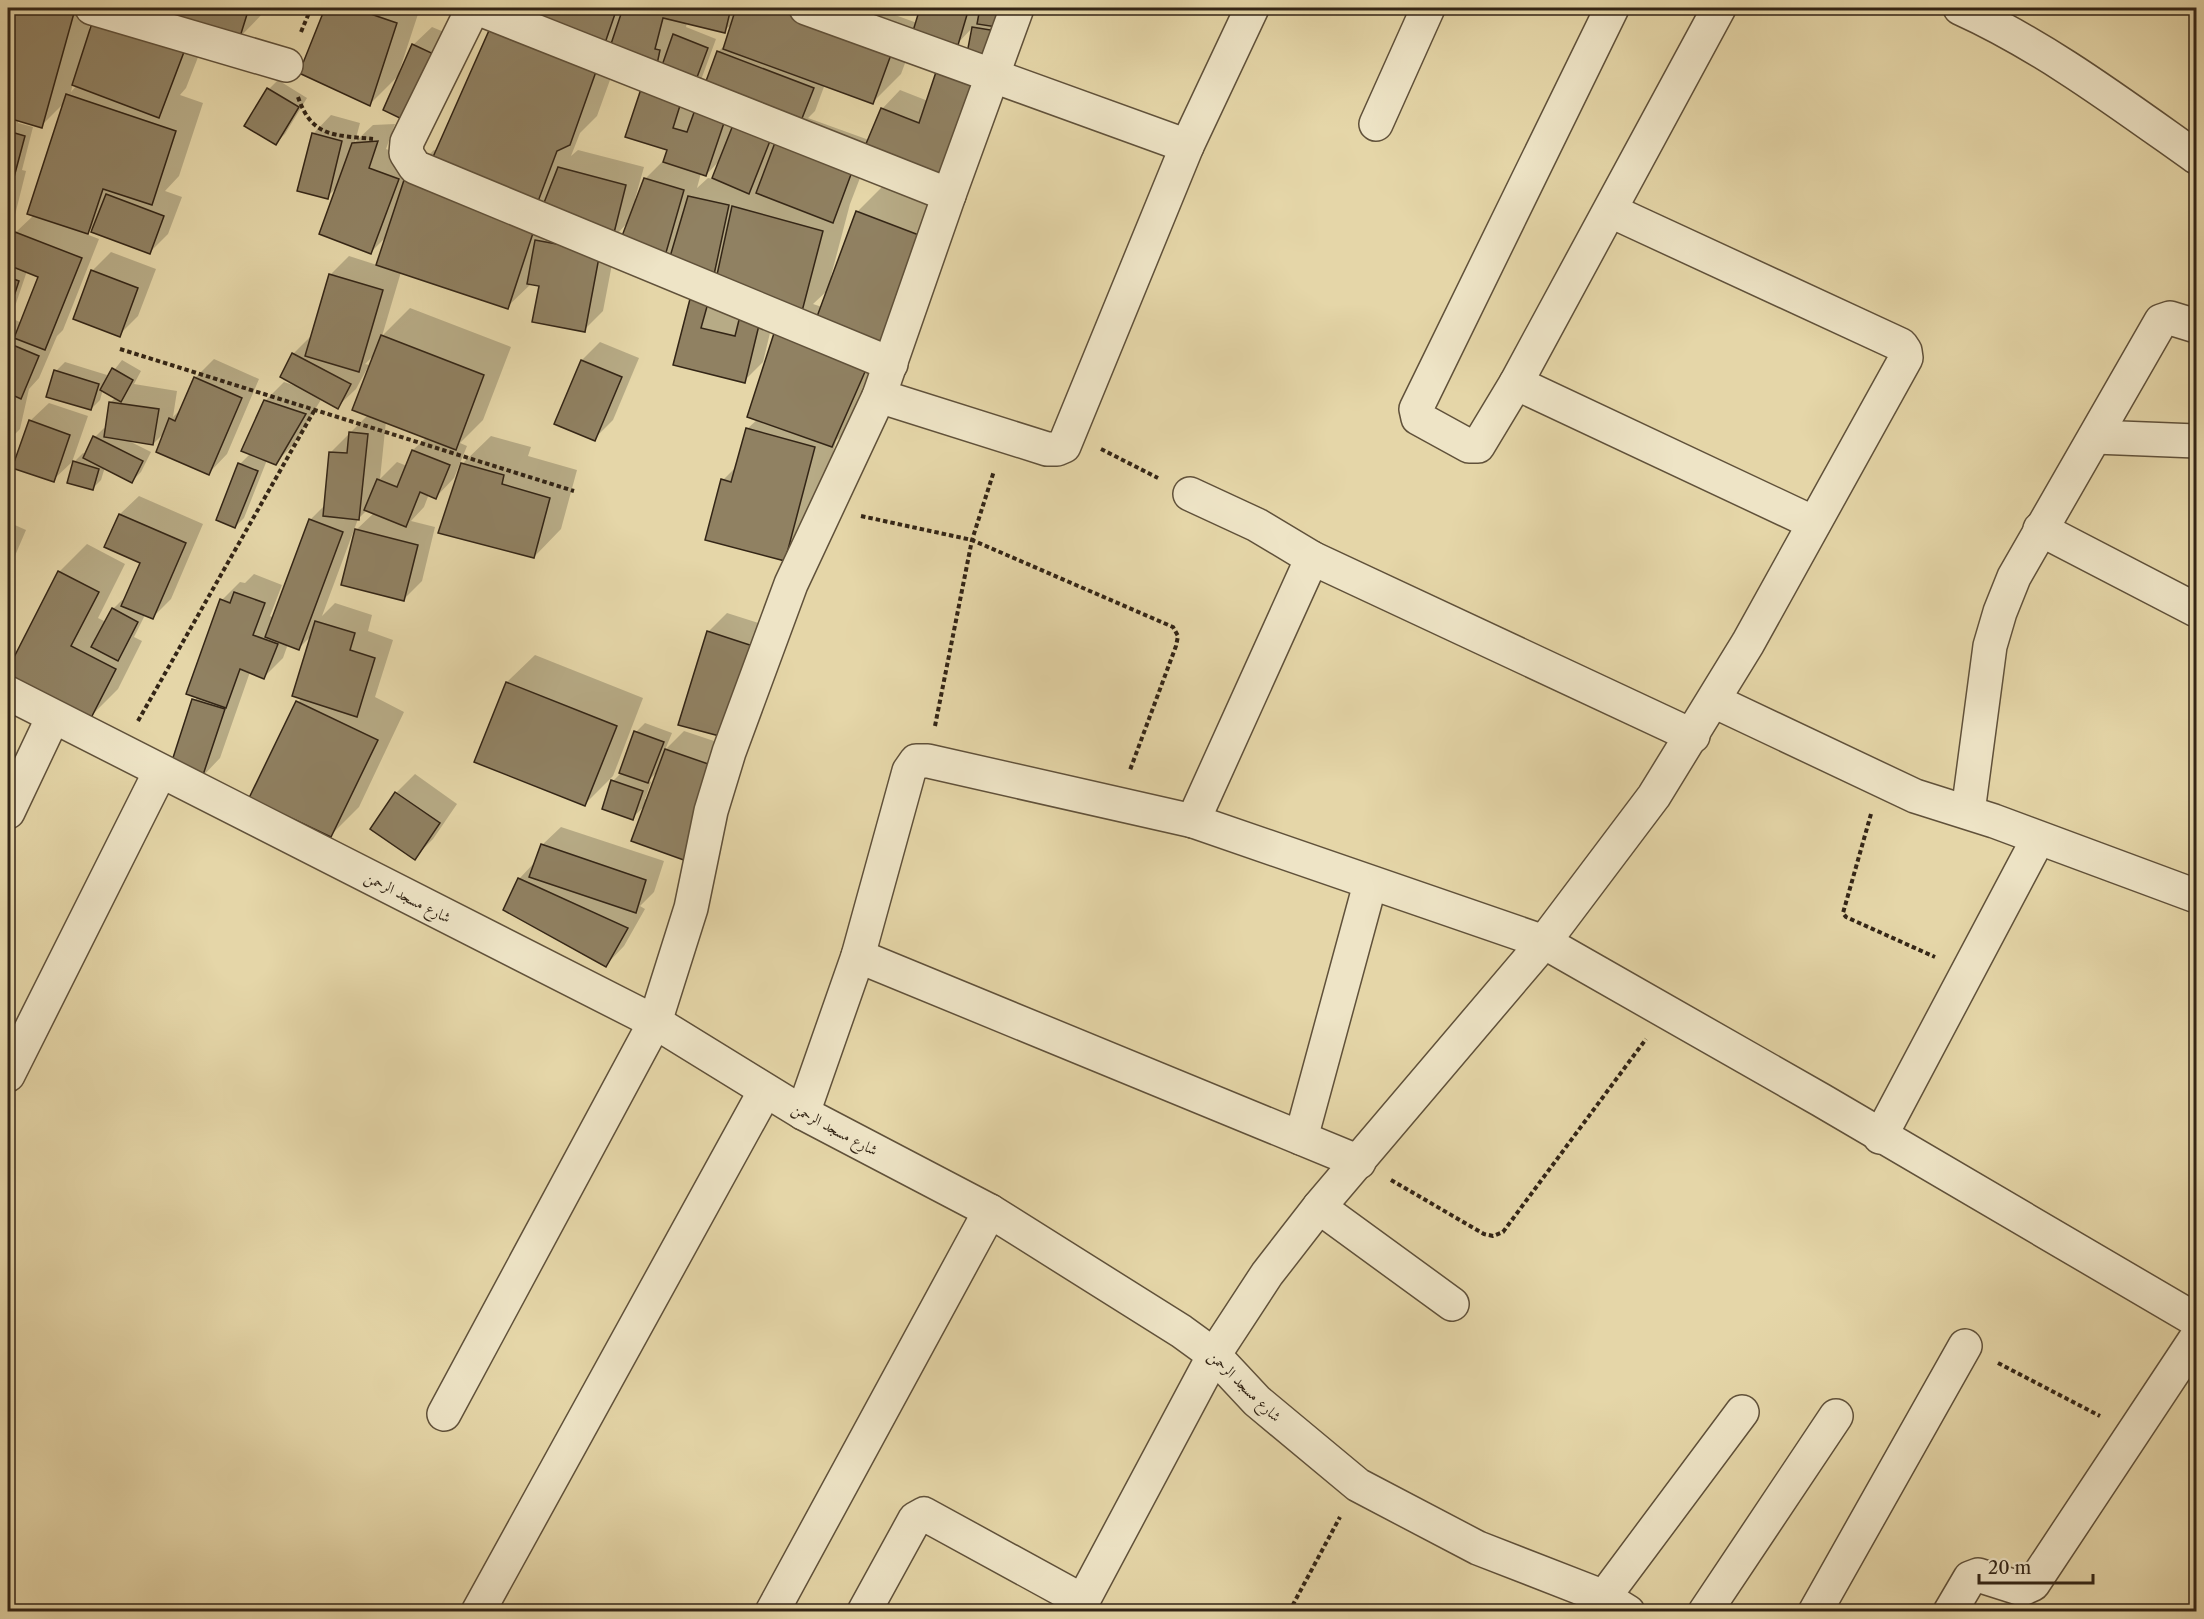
<svg xmlns="http://www.w3.org/2000/svg" width="2204" height="1619" font-family="'Libre Caslon Text',Amiri,serif">
<style>
.shadow{fill:#0003;fill-rule:evenodd}
.building{fill:#908162;stroke:#332516;stroke-width:1.5}
.lines{fill:none;stroke-linecap:round;stroke-linejoin:round}
.minor-casing{stroke:#60513a;stroke-width:36}
.path{stroke:#332516;stroke-width:4;stroke-dasharray:4.5 3;stroke-linecap:butt}
.minor{stroke:#eee4c6;stroke-width:33}
.labels{text-anchor:middle;dominant-baseline:central;stroke-width:5;stroke-linejoin:round;paint-order:stroke}
.street-label{font-size:15px;fill:#332516;stroke:#eee4c6}
</style>
<rect width="100%" height="100%" fill="#e5d6a8"/>
<filter id="stains"><feTurbulence type="fractalNoise" baseFrequency=".00333" numOctaves="4"/><feColorMatrix values="0 0 0 0 .2 0 0 0 0 .09 0 0 0 0 .02 0 0 0 .5 -.17"/></filter>
<radialGradient id="worn" r=".72"><stop offset=".6" stop-color="#630" stop-opacity="0"/><stop offset="1" stop-color="#630" stop-opacity=".3"/></radialGradient>
<g class="shadow">
<path d="M8,8H95L89,29L91,30L107,8H268L239,38L209,29L186,88L180,95L203,103L179,176L165,191L182,197L168,234L150,252L96,224L86,234L99,239L63,330L57,336L39,378L29,389L20,429L11,438L8,451V253L16,232L34,215L65,102L41,126L18,120V123L33,127L22,170L26,171L13,223L8,228ZM73,83L77,85L71,92ZM27,271L40,276L22,323L11,318Z"/>
<polygon points="326,8 420,8 399,72 401,72 413,45 432,27 456,37 426,101 400,74 370,104 301,72"/>
<path d="M508,8H876L917,23L921,8H1021L963,162L870,152L850,204L831,276L833,277L857,212L885,184L951,210L859,418L836,441L812,532L784,559L723,480L738,465L747,429L758,419L777,328L776,308L763,362L744,381L675,364L691,299L710,281L674,251L663,261L629,221L618,233L603,311L584,330L541,285L532,283L507,307L401,272L382,336L410,308L511,347L483,420L460,443L467,446L454,478L436,497L429,494L424,507L411,521L435,527L422,581L404,599L356,530L374,513L367,510L358,519L322,616L335,603L372,615L368,631L393,640L375,697L404,712L359,807L331,835L251,797L301,698L313,634L299,648L288,644L283,658L264,677L250,672L220,758L202,777L171,767L197,696L222,600L240,582L245,583L254,574L282,585L270,616L274,618L310,520L325,505L331,452L368,415L376,353L365,364L369,365L356,389L337,407L322,398L294,444L275,463L267,460L244,518L235,527L240,464L251,453L265,401L284,382L296,386L282,377L294,353L313,334L330,275L349,256L377,265L387,236L371,252L338,186L327,197L313,134L331,115L360,123L355,142L373,125L395,124L386,149L416,160L412,171L434,150L437,151ZM687,22L724,31L733,23L726,44L718,52L696,111L690,110L716,39L686,27ZM973,27L968,58L928,101L900,90L882,109L869,140L808,118L815,111L825,84L873,102L901,74L917,31L957,44ZM618,58L644,84L669,149L664,160L645,179L638,200L635,199L644,167L578,150L571,156L580,133L597,116ZM741,131L778,143L776,146ZM721,159L713,179L708,178L697,188L701,173L706,175ZM829,289L822,307L813,304ZM386,421L427,437L413,450L407,466L397,462L380,479Z"/>
<polygon points="278,80 307,98 285,134 276,143 247,126 269,89"/>
<polygon points="111,252 156,269 138,316 119,335 92,271"/>
<polygon points="600,342 639,358 613,420 594,439 582,360"/>
<polygon points="214,359 259,379 227,454 209,473 166,431 153,444 129,441 151,452 141,472 132,481 105,467 101,480 92,489 74,462 83,453 87,454 95,437 104,428 106,430 111,402 116,397 103,389 100,400 91,409 56,371 65,362 107,375 105,382 122,360 141,371 134,384 177,391 173,417 182,408 195,378"/>
<polygon points="49,403 88,416 72,462 53,480 30,421"/>
<polygon points="491,436 531,447 528,456 577,470 561,529 534,557 461,465"/>
<polygon points="139,496 203,524 171,599 152,618 145,615 134,637 142,641 118,689 90,717 8,672 59,572 87,544 125,564 98,618 106,622 113,609 122,600 124,601 142,562 120,514"/>
<polygon points="8,522 26,530 8,572"/>
<polygon points="727,613 777,629 746,718 708,632"/>
<polygon points="535,655 643,698 613,776 585,804 476,761 507,682"/>
<path d="M645,723L672,733L665,750L684,731L732,747L710,843L646,805L632,818L613,781L621,773L636,732ZM658,771L648,800L645,799L651,782L648,781Z"/>
<polygon points="415,774 457,804 433,839 414,858 372,828 396,793"/>
<polygon points="561,827 664,861 654,892 640,906 645,909 624,946 606,965 519,879 536,861 542,845"/>
</g>
<g class="building">
<polygon points="8,8 56,8 74,13 42,128 8,118"/>
<polygon points="138,8 249,8 239,40"/>
<polygon points="325,8 364,8 362,11 397,23 370,106 299,73"/>
<polygon points="506,8 617,8 604,46"/>
<polygon points="623,8 731,8 725,33 663,18 655,49 660,50 655,74 607,56"/>
<polygon points="736,8 776,8 892,52 873,104 723,49"/>
<polygon points="920,8 969,8 958,45 913,31"/>
<polygon points="980,8 1012,8 1003,28 977,24"/>
<polygon points="93,20 187,44 159,118 72,85"/>
<polygon points="491,26 598,66 570,145 557,151 534,212 429,166"/>
<polygon points="972,27 1003,32 988,70 965,64"/>
<polygon points="673,34 708,48 693,88 659,74"/>
<polygon points="412,44 438,56 408,122 383,110"/>
<polygon points="717,51 814,88 797,131 702,92"/>
<polygon points="936,72 977,87 945,183 863,151 881,108 919,123"/>
<polygon points="643,83 683,96 673,128 687,132 696,107 726,117 706,176 663,162 667,150 625,137"/>
<polygon points="267,88 299,107 276,145 244,126"/>
<polygon points="66,94 176,131 152,205 103,189 88,234 27,214"/>
<polygon points="733,125 770,141 749,194 712,178"/>
<polygon points="8,131 25,136 9,196 8,195"/>
<polygon points="779,132 856,161 833,223 756,193"/>
<polygon points="312,133 342,141 328,199 297,191"/>
<polygon points="378,141 369,168 399,179 371,254 319,234 352,143"/>
<polygon points="558,167 626,185 612,241 540,213"/>
<polygon points="405,177 537,221 508,309 376,265"/>
<polygon points="644,178 684,190 663,263 619,244"/>
<polygon points="106,194 164,216 150,254 91,232"/>
<polygon points="688,196 729,205 712,284 667,267"/>
<polygon points="732,206 823,231 800,319 715,284"/>
<polygon points="856,211 924,237 887,353 815,322"/>
<polygon points="15,232 82,258 45,350 14,338 38,277 8,265 8,249"/>
<polygon points="535,240 600,252 585,332 532,322 539,286 527,284"/>
<polygon points="91,270 138,288 120,337 73,319"/>
<polygon points="329,274 383,290 359,372 305,356"/>
<polygon points="8,277 19,281 8,314"/>
<polygon points="690,299 708,303 701,328 735,336 740,316 760,321 745,383 673,365"/>
<polygon points="776,327 868,365 832,447 747,417"/>
<polygon points="381,335 484,375 456,450 352,410"/>
<polygon points="8,343 39,356 21,399 8,393"/>
<polygon points="292,353 351,384 338,409 280,377"/>
<polygon points="581,360 622,377 595,441 554,424"/>
<polygon points="112,368 133,380 121,402 100,390"/>
<polygon points="54,370 99,384 91,410 46,397"/>
<polygon points="194,377 242,398 209,475 156,452 169,418 175,421"/>
<polygon points="264,400 306,414 276,465 241,451"/>
<polygon points="109,402 159,409 153,445 104,437"/>
<polygon points="8,406 13,407 8,428"/>
<polygon points="29,420 70,435 54,482 12,468"/>
<polygon points="746,428 815,447 785,561 705,540 721,479 731,482"/>
<polygon points="349,432 368,434 359,520 323,516 329,452 347,453"/>
<polygon points="93,436 143,461 132,483 83,458"/>
<polygon points="412,450 450,465 436,499 420,492 406,527 364,510 377,479 397,487"/>
<polygon points="73,461 99,469 93,490 67,483"/>
<polygon points="238,463 258,471 235,528 216,520"/>
<polygon points="461,463 504,475 502,484 550,498 534,558 438,533"/>
<polygon points="119,514 186,543 153,619 121,606 140,563 104,547"/>
<polygon points="309,519 343,532 299,650 265,637"/>
<polygon points="355,529 418,545 404,601 341,585"/>
<polygon points="58,571 99,592 71,646 116,669 91,718 8,676 8,669"/>
<polygon points="234,592 265,603 253,635 278,644 264,679 240,669 226,708 186,694 220,599 230,603"/>
<polygon points="112,608 138,622 118,661 91,647"/>
<polygon points="315,621 355,633 350,650 375,658 357,717 292,696"/>
<polygon points="707,631 759,648 727,738 678,725"/>
<polygon points="506,682 617,726 585,806 474,762"/>
<polygon points="192,699 225,709 202,778 170,767"/>
<polygon points="296,701 378,740 331,837 249,798"/>
<polygon points="634,731 664,742 648,783 619,773"/>
<polygon points="665,749 714,766 692,863 631,841"/>
<polygon points="611,780 643,791 633,820 602,809"/>
<polygon points="395,792 440,823 415,860 370,829"/>
<polygon points="541,844 646,880 636,913 529,877"/>
<polygon points="518,878 628,928 606,967 503,910"/>
</g>
<g class="lines">
<defs>
<g id="minor">
<polyline points="92,8 286,65"/>
<polyline points="473,8 407,142 406,153 415,167 891,364"/>
<polyline points="477,8 949,195 1017,8"/>
<polyline points="806,8 1187,146 1252,8"/>
<polyline points="1719,8 1516,383 1814,523"/>
<path d="M1960,8C2044,46 2121,104 2196,157"/>
<polyline points="1376,124 1428,8"/>
<polyline points="1516,383 1478,446 1469,446 1418,418 1416,409 1612,8"/>
<polyline points="879,396 1047,449 1057,449 1064,446 1187,146"/>
<polyline points="2095,437 2196,441"/>
<polyline points="1190,494 1257,525 1312,558 1693,736"/>
<polyline points="2040,529 2196,610"/>
<polyline points="8,693 655,1022 803,1113 990,1211 1181,1331 1214,1355 1257,1401 1358,1485 1478,1548 1604,1597 1628,1612"/>
<polyline points="1714,701 1915,796 1994,821 2196,896"/>
<polyline points="8,812 53,717"/>
<polyline points="1968,812 1990,646 2000,612 2014,577 2161,321 2170,318 2196,326"/>
<polyline points="1193,821 1312,558"/>
<polyline points="858,956 1359,1162"/>
<polyline points="8,1075 160,772"/>
<polyline points="803,1113 858,956 909,771 916,761 928,761 1193,821 1544,942 1821,1100 2196,1320"/>
<polyline points="1880,1137 2038,839"/>
<polyline points="1301,1138 1370,884"/>
<polyline points="1319,1207 1452,1304"/>
<polyline points="444,1414 655,1022 691,908 711,811 729,752 791,584 879,396 949,195"/>
<polyline points="1604,1597 1742,1412"/>
<polyline points="478,1612 765,1091"/>
<polyline points="772,1612 990,1211"/>
<polyline points="864,1612 915,1519 924,1514 1083,1601"/>
<polyline points="1077,1612 1214,1355 1267,1274 1319,1207 1544,942 1654,796 1748,643 1906,358 1905,351 1901,345 1611,211"/>
<polyline points="1705,1612 1836,1416"/>
<polyline points="1815,1612 1965,1346"/>
<polyline points="1950,1612 1970,1578 1978,1575 2022,1589 2033,1584 2196,1338"/>
</g>
</defs>
<use href="#minor" class="minor-casing"/>
<g class="path">
<polyline points="301,32 311,8"/>
<path d="M298,97C312,138 335,135 373,139"/>
<polyline points="120,349 574,491"/>
<polyline points="1101,449 1158,478"/>
<polyline points="861,516 972,540 1173,627 1178,636 1176,646 1130,770"/>
<polyline points="138,721 314,411"/>
<polyline points="935,726 972,540 994,471"/>
<polyline points="1871,814 1843,913 1846,917 1935,957"/>
<polyline points="1391,1180 1484,1234 1493,1236 1503,1232 1646,1039"/>
<polyline points="1998,1363 2100,1416"/>
<polyline points="1289,1612 1340,1517"/>
</g>
<use href="#minor" class="minor"/>
</g>
<g class="labels">
<g class="street-label">
<text transform="translate(408 897) rotate(27)">شارع مسجد الرحمن</text>
<text transform="translate(835 1129) rotate(28)">شارع مسجد الرحمن</text>
<text transform="translate(1245 1386) rotate(44)">شارع مسجد الرحمن</text>
</g>
</g>
<rect width="2204" height="1619" fill="none" stroke="#e5d6a8" stroke-width="30"/>
<rect x="9" y="9" width="2186" height="1601" fill="none" stroke="#332516" stroke-width="3"/>
<rect x="15" y="15" width="2174" height="1589" fill="none" stroke="#332516" stroke-width="1.5"/>
<path d="M1979 1574v9h114v-9" fill="none" stroke="#332516" stroke-width="3"/>
<text x="1988" y="1574" font-size="18" fill="#332516" stroke="#eee4c6" stroke-width="4.5" paint-order="stroke">20 m</text>
<rect width="100%" height="100%" filter="url(#stains)"/>
<rect width="100%" height="100%" fill="url(#worn)"/>
</svg>
